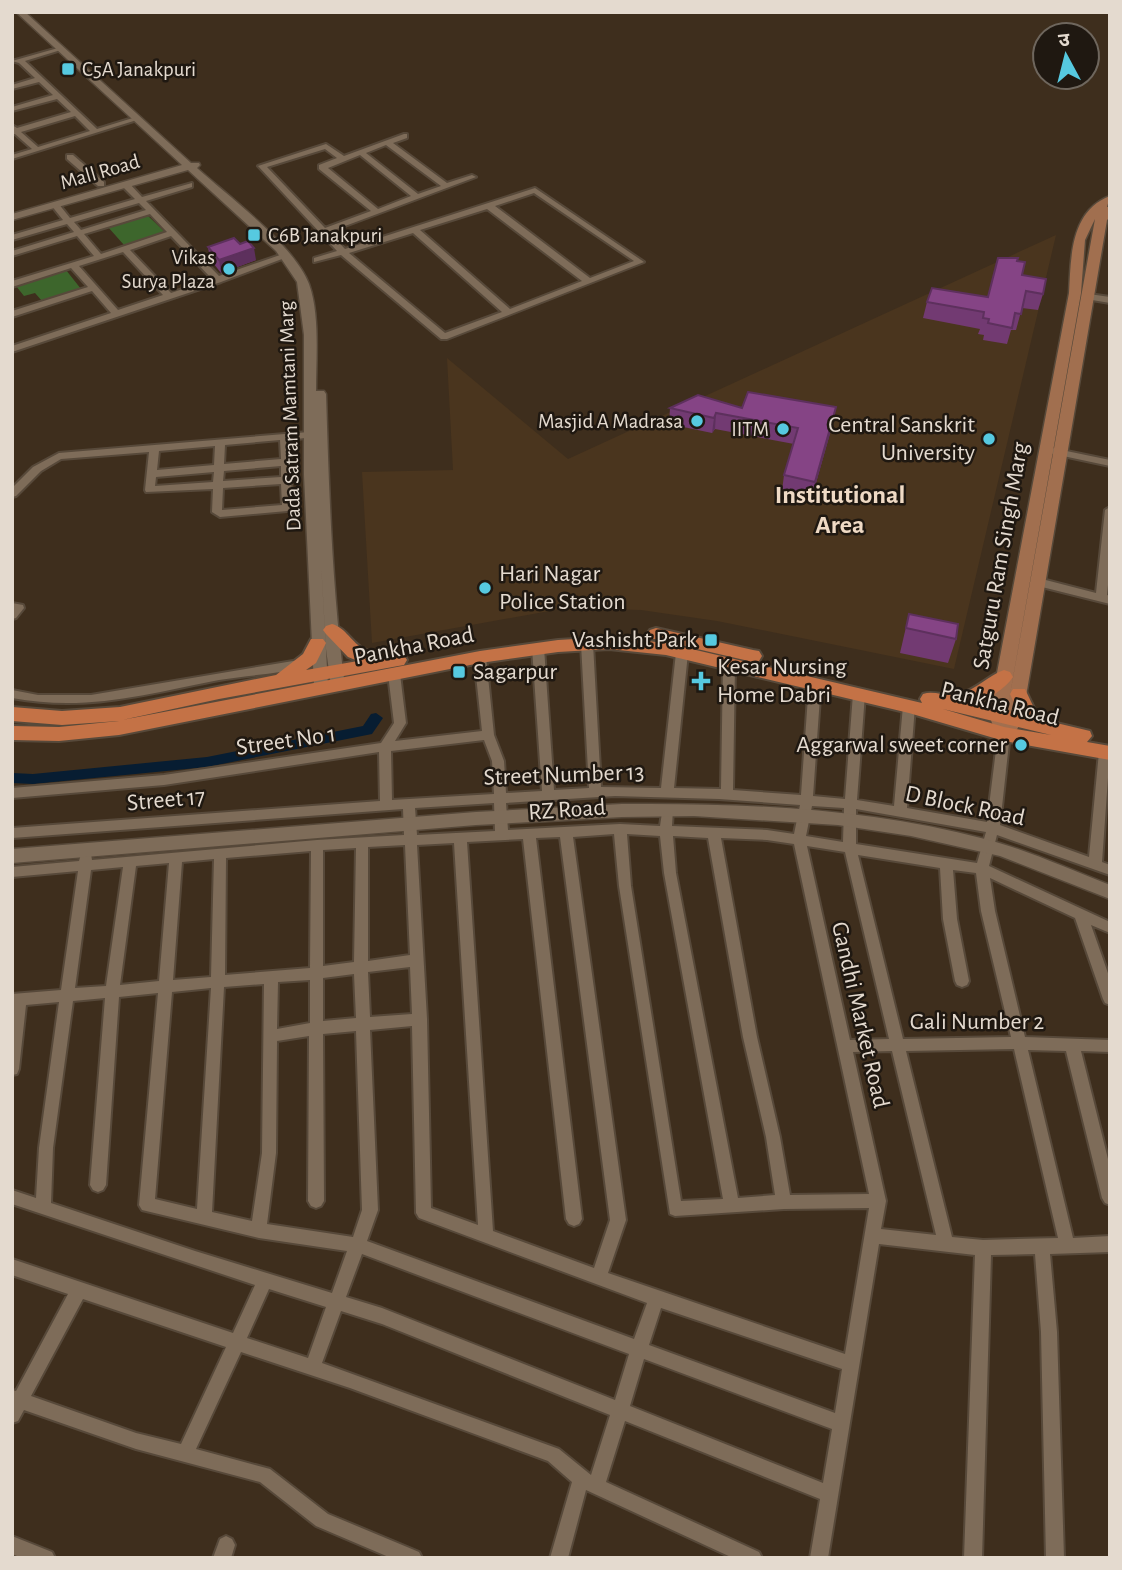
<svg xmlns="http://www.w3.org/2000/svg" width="1122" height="1570" font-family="'Alegreya Sans','Noto Sans Devanagari',sans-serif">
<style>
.built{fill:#4a351e}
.green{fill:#3d662c}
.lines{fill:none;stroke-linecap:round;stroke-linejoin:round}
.canal{fill:#071d32;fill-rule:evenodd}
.minor-casing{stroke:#57493a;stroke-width:4}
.tertiary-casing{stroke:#57493a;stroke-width:3}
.secondary-casing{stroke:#57493a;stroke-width:3}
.primary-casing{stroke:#57493a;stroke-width:4}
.minor{fill:#7e6c59;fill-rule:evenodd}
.tertiary{fill:#7e6c59;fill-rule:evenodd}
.secondary{fill:#a16f4f;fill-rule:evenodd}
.primary{fill:#c47246;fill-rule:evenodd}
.wall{fill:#723a72}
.shaded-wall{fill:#5d305d}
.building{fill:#854485;stroke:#5d305d;stroke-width:2}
.poi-dot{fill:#56c9e0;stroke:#1f1811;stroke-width:2.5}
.labels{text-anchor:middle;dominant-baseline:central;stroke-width:5;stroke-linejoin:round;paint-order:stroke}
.far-poi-label{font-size:21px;fill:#e4dacf;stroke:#1f1811;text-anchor:end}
.far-street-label{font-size:21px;fill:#e4dacf;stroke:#1f1811}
.poi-label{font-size:24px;fill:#e4dacf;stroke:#1f1811;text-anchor:end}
.street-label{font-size:24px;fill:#e4dacf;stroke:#1f1811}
.neighbourhood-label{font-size:26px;font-weight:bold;fill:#efdac5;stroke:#1f1811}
</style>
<rect width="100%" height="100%" fill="#3e2e1d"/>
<polygon class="built" points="1056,235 954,669 717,621 641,610 566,608 372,643 362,472 453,470 447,358 568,459"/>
<g class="green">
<polygon points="147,215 165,232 124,245 108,227"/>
<polygon points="66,270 81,289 42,301 35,293 24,296 16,286"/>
</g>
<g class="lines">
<polygon class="canal" points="376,713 383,718 372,734 207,767 33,784 12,783 12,773 33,774 207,757 363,726 371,714"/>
<defs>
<g id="minor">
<path d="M58,48L64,49L25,61L97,129L136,117L140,119L12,159V155L32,149L15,134H12V125L17,128L71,112L57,99L12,111V107L53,95L39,82L12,89V85L35,78L19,63L12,61ZM75,116L90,131L38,147L21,132Z"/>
<path d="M404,134H407V138L393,143L447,183L472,175L476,177L329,232L345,249L535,188L644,262L447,339H441L341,255L314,262V258L337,251L258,166L326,144L344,156ZM386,145L441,186L418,194L366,153ZM325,149L337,158L319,165V169L371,211L325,228L267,167ZM360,155L411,196L378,209L328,168ZM534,193L634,261L590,278L495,206ZM487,209L582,281L510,309L420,230ZM413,233L502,312L445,333L349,253Z"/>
<polygon points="67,155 73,155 104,182 104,186 98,186 67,159"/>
<path d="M123,183H129L142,197L192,183V187L146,201L219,276L283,254L290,256L221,282L12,352V346L111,313L92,291L12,317V311L88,287L71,268L12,287V281L94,256L77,236L12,256V251L74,232L67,224L12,240V235L63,220L51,205L52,203H58L70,218L135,199L123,187ZM139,203L146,210L81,230L74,222ZM150,214L167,232L101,254L84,234ZM171,236L212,279L171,293L130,250ZM123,252L163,295L118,310L79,266Z"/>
<polygon points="1089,294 1110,297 1110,303 1086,299 1086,295"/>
<path d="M309,432L314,435L312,437L290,440L292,508L287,511L220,517L212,512L213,489L146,492L145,490L149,452L61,459L41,471L16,496L12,497V488L33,467L59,453ZM280,440L281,459L224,464L225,445ZM215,446L214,465L157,470L159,451ZM281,466V477L223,481L224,471ZM214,472L213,482L155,486L156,477ZM281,484L282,505L222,510L223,488Z"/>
<polygon points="1052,448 1110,460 1110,466 1049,453 1047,451"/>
<polygon points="1110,507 1110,565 1107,595 1110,596 1110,604 1034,585 1033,582 1034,579 1038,578 1096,593 1105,510"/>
<polygon points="12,603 23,605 24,608 16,618 12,619"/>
<path d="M587,640L593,644L601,787L661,788L676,653L682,649L688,653L674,788L721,789L723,664L729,660L735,664L733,790L801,795L809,683L815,679L821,683L813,796L845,799L853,694L859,690L865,694L857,800L894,806L903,706L909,702L915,706L907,808L987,822L998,734L1004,730L1010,734L1000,825L1089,857L1099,752L1105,747L1110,750L1102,862L1110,865V875L997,835L989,866L1110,922V933L1091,925L1110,979V1005L1105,1003L1103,999L1075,918L990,878L995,911L1025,1037L1110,1040V1052L1081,1051L1110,1167V1205L1105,1203L1102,1198L1066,1051L1028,1050L1073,1238L1110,1236V1252L1050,1254L1057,1332L1064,1558H1046L1041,1332L1035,1254L991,1255L982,1558H964L975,1255L879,1244L828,1558H810L820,1499L625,1421L606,1482L759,1552L762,1558H733L586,1490L568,1558H550L572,1482L548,1461L350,1388L241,1352L196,1449L270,1469L328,1514L419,1552L422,1558H391L316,1526L260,1482L136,1449L24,1410L18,1421L12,1423V1390L16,1391L68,1294L12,1275V1259L233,1333L255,1285L12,1204V1190L36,1198L39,1148L59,1002L26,1005L19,1069L17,1074L12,1075V994L61,990L78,871L12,877V867L79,861L81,854H91L92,860L317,840L404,835L403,809L12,838V828L380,801L379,752L164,785L12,798V788L164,775L381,743L394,723L388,674L394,670L400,674L406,723L395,741L482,731L474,657L480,653L486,657L494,735L504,761L506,793L542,791L532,648L538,644L544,648L554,790L589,788L581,644ZM484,740L492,761L494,794L392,800L391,751ZM615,796L719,799L800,805L794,834L767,830L672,826L673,809L671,806H663L660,826L620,824L508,830L506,803ZM494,803L495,831L417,835L415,808ZM812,806L844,808L843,842L806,836ZM856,809L986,832L977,863L856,844ZM614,834L619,886L670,1214L675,1216L784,1209L869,1208L845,1354L608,1273L626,1220L573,837ZM627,834L660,836L664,873L723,1199L681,1201L631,886ZM673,836L708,838L743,1037L766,1137L775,1195L738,1198L676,873ZM560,837L610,1220L594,1268L493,1231L467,842L523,839L566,1219L569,1224L574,1226L579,1224L582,1219L536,838ZM721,838L767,840L794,844L869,1194L790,1195L780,1137L757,1037ZM454,843L478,1225L431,1208L427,1019L417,845ZM405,845L410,955L368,961V847ZM807,846L845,852L889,1039L850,1040ZM356,848L354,962L323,966V850ZM311,851L310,968L225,975L226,858ZM858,855L940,868L943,919L955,981L957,985L962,987L967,985L969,981L957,919L953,870L976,873L981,911L1011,1037L903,1039ZM214,859L211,977L173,980L182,862ZM169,863L159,981L120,985L136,866ZM123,867L106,986L75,988L91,870ZM410,967L412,1014L370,1017L368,972ZM354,974L356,1018L323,1021V978ZM310,980V1023L277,1029L278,982ZM264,984L262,1153L252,1221L212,1212L224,987ZM211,988L197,1209L155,1199L172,992ZM158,993L139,1205L142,1210L259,1238L347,1251L332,1293L195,1251L51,1203L53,1148L73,1001L105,998L90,1185L93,1190L98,1192L103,1190L106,1185L119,997ZM412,1026L416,1213L419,1218L647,1303L634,1339L367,1241L378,1210L370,1030ZM356,1031L362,1210L353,1237L267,1224L276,1153L277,1041L309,1036L308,1201L311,1206L316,1208L321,1206L324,1201L323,1034ZM1014,1049L1058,1238L983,1240L952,1237L906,1051ZM892,1051L936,1235L881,1229L886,1201L853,1052ZM362,1254L629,1354L615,1400L382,1308L346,1297ZM269,1289L326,1307L308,1358L247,1338ZM83,1299L226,1347L181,1444L136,1433L31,1396ZM661,1308L842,1369L835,1413L649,1345ZM341,1311L382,1324L610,1415L591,1475L559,1449L322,1363ZM644,1359L832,1429L823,1483L630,1406Z"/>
<path d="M305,659L309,660L311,663L309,666C280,674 249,675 219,680C146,694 87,712 12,698V690L38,695H91Z"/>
<polygon points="12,1536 52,1552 55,1558 22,1558 12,1554"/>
<polygon points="226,1536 232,1539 235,1545 231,1558 213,1558 220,1539"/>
</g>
<g id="tertiary">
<path d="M16,12H25L191,163H199L200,165L197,168C228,196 294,245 309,284C320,314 316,359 316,391H324L326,394C329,491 332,590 345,686L343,690L338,691L331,686L326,649L320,544L328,686L321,691L314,686L304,475V335L297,282L276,251L188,170L12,220V214L182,165Z"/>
<path d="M622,804C744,803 866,808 985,839C1028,850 1068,869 1110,885V899L1000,856L911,836L838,825L694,816L622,817L476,825L12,863V849L476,812Z"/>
</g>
<path id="secondary" d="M1110,196L1107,207H1110V217L1107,220L1022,720C1017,730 1011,743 998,739L989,715L1069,293C1071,258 1070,211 1110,196ZM1095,219L1006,717L1081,293L1085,240Z"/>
<g id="primary">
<path d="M332,624C346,628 352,643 364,649C384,658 389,651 404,655L407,660L404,665L398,666L219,699L122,720L480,651L558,640L609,637L666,643L922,703L920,699L923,694C935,690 947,698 960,694C977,689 989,675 1004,670L1010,672L1013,677C1004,690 990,698 975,703L1019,714L1010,694L1013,689H1025L1035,710L1048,721L1090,731L1092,736L1087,742L1110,746V760L1004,741L909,713L666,655L609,649L558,652L480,663L119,735L59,741L12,740V726L59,727L119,721L62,725L12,721V707L62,711L120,707L276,675L303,654L311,639H323L326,643L316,663L306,670L358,661L348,657L326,634L323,630L326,626ZM943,709L1051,735L1004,727Z"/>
<polygon points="656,628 753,650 759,651 762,656 759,661 753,662 650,638 647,634 650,630"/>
</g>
</defs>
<use href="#minor" class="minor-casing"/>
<use href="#tertiary" class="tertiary-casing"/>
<use href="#secondary" class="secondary-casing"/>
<use href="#primary" class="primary-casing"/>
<use href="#minor" class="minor"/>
<use href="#tertiary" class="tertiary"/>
<use href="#secondary" class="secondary"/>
<use href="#primary" class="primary"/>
</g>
<g class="wall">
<polygon points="208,247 256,260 221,273 210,259"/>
<polygon points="1017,261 1022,275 1043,294 1038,310 1022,308 1016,330 1011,330 1007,344 983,340 984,335 978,334 980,329 923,318 927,302 988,297"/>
<polygon points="670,408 742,408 833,423 812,497 782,491 784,475 794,444 715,429 712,433 669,424"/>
<polygon points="909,614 956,639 948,663 900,653"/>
</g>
<g class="shaded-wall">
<polygon points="254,248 256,260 221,273 219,260"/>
<polygon points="836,407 833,423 812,497 815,482"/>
<polygon points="716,413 715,429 712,433 714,418"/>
</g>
<g class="building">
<polygon points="234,238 240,244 248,241 254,248 219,260 208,247"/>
<polygon points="998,258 1018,258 1017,261 1025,262 1022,275 1046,279 1043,294 1026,291 1021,314 1015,313 1012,328 988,323 989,319 983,318 984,312 927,302 932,288 988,297"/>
<polygon points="748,392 836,407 815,482 784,475 798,428 716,413 714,418 670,408 698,395 742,408"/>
<polygon points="909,614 958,624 956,639 906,628"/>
</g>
<g class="poi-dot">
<rect x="61" y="62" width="14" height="14" rx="3.5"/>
<rect x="247" y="228" width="14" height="14" rx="3.5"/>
<circle cx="229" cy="269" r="7"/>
<circle cx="697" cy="421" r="7"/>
<circle cx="783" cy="429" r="7"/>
<circle cx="989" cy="439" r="7"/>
<circle cx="485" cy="588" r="7"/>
<rect x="704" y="633" width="14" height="14" rx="3.5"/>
<rect x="452" y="665" width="14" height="14" rx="3.5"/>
<path d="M697.5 670.5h7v7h7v7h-7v7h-7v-7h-7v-7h7z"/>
<circle cx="1021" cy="745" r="7"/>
</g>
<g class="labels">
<g class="far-poi-label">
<text x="82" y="69" text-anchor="start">C5A Janakpuri</text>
<text x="268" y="235" text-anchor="start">C6B Janakpuri</text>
<text x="215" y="257">Vikas<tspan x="215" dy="24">Surya Plaza</tspan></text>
<text x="683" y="421">Masjid A Madrasa</text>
<text x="769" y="429">IITM</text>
</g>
<g class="far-street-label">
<text transform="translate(100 172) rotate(-16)">Mall Road</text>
<text transform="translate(290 416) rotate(-92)">Dada Satram Mamtani Marg</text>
</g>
<g class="poi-label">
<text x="975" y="425">Central Sanskrit<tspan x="975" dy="28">University</tspan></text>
<text x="499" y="574" text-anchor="start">Hari Nagar<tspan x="499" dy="28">Police Station</tspan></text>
<text x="697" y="640">Vashisht Park</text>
<text x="717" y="667" text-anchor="start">Kesar Nursing<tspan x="717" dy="28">Home Dabri</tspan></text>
<text x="473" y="672" text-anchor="start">Sagarpur</text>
<text x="1007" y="745">Aggarwal sweet corner</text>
</g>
<g class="street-label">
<text transform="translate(1001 556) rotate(-80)">Satguru Ram Singh Marg</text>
<text transform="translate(414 646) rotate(-11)">Pankha Road</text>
<text transform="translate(1000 704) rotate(14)">Pankha Road</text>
<text transform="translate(286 741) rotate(-8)">Street No 1</text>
<text transform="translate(564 775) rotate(-2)">Street Number 13</text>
<text transform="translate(166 800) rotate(-5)">Street 17</text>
<text transform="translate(965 806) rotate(12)">D Block Road</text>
<text transform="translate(567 810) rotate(-4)">RZ Road</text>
<text transform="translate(860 1015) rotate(77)">Gandhi Market Road</text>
<text x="977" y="1022">Gali Number 2</text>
</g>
<g class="neighbourhood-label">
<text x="840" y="495">Institutional<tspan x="840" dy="30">Area</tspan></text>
</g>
</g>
<rect width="1122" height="1570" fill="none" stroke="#e4dacf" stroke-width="28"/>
<g transform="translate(1066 56) rotate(353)"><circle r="33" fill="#1f1811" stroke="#6e665d" stroke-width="2"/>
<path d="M0-5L12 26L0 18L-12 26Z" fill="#56c9e0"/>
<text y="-10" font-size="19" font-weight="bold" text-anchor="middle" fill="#e4dacf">उ</text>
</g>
</svg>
